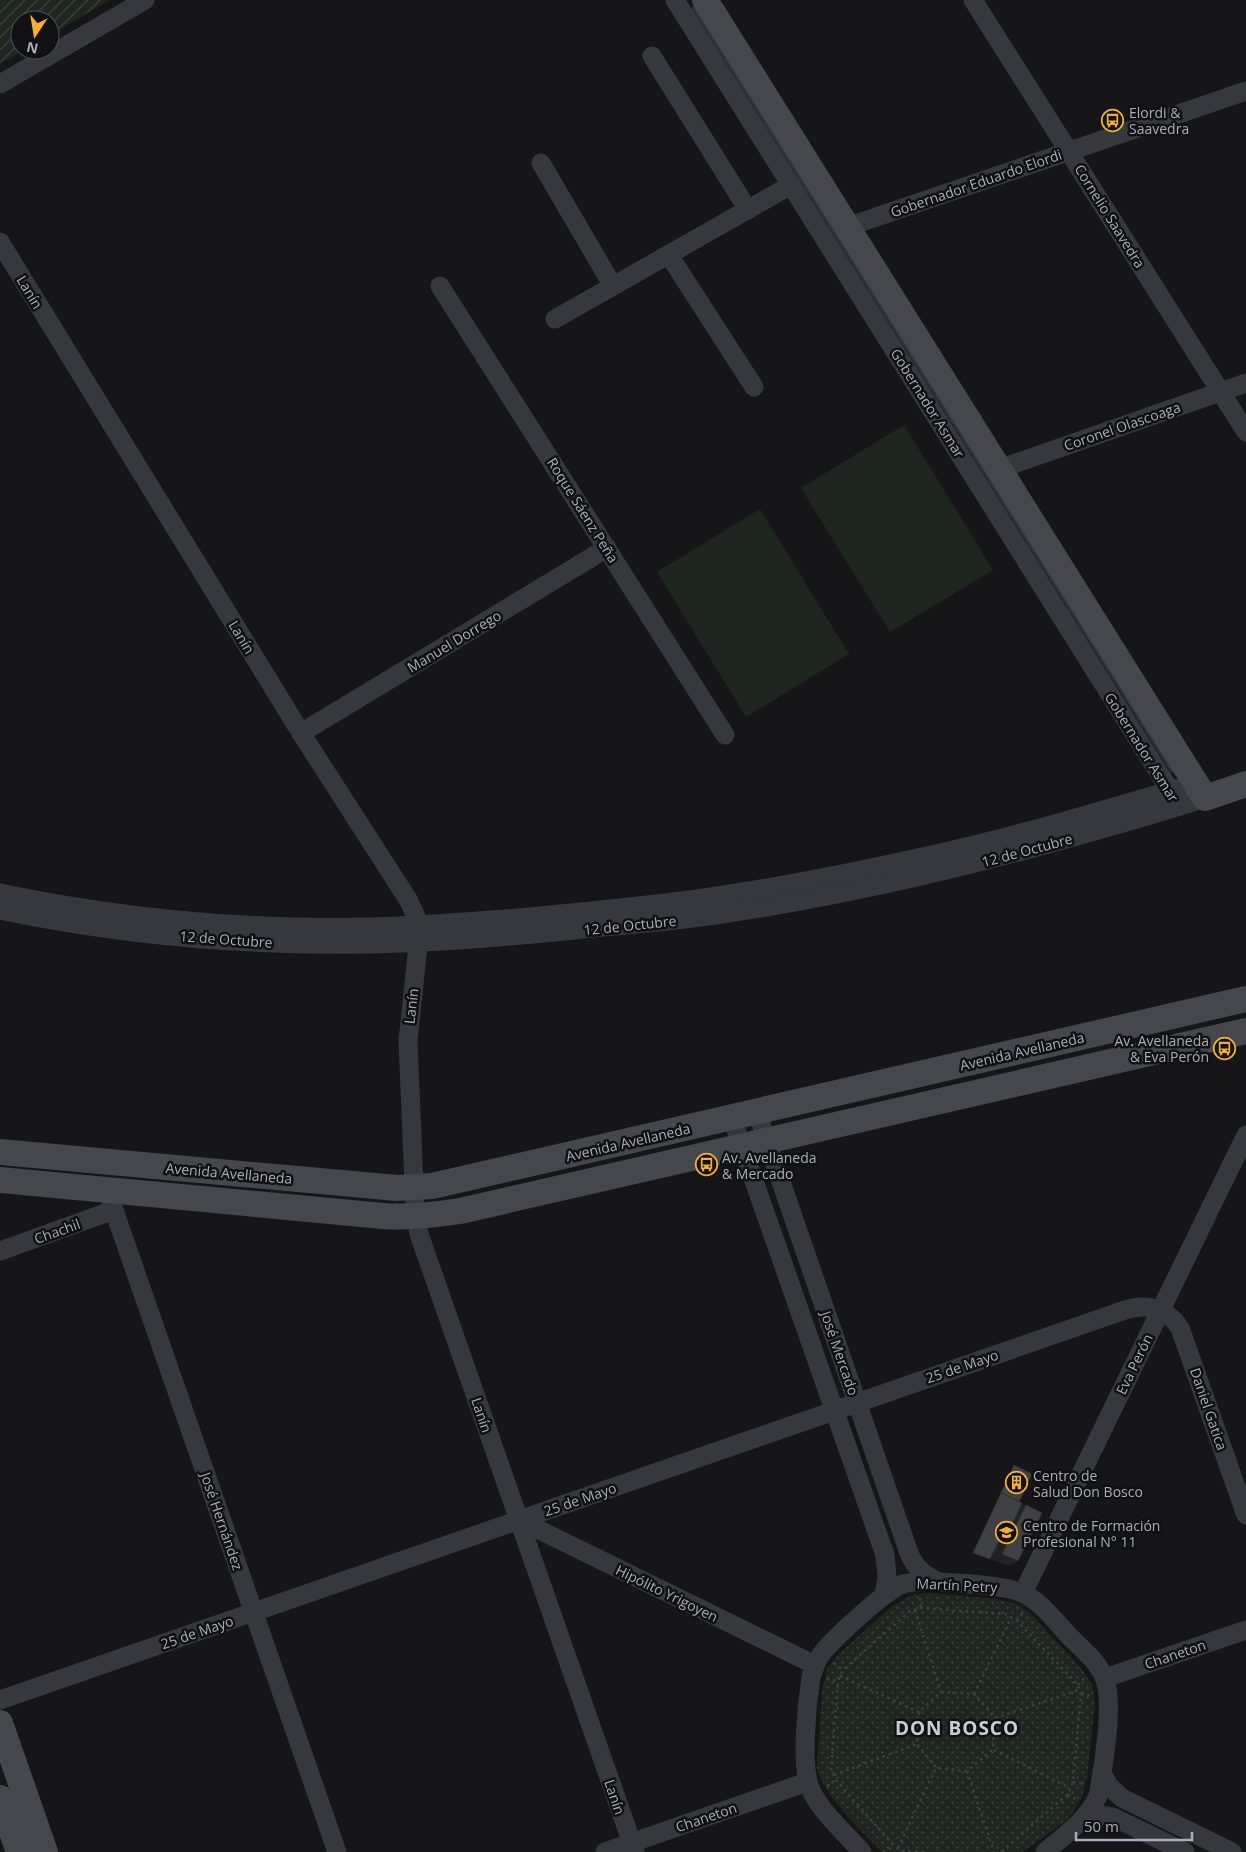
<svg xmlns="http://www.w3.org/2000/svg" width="1246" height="1852" font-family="'Open Sans',sans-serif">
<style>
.built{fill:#222225}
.park{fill:url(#park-dots)}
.garden{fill:url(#garden-furrows)}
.pitch{fill:#1e261f}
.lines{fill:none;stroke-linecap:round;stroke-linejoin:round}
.stream{stroke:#2c353c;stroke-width:4.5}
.building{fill:#404145;stroke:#303034}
.path{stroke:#3d3f44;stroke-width:2.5;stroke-dasharray:2.5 4;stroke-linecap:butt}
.street{stroke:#37383d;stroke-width:19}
.secondary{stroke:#45474d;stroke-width:26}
.labels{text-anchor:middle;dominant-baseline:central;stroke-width:5;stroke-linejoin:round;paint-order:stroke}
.poi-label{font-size:14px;fill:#a8adb8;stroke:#111113;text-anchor:start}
.street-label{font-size:14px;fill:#a8adb8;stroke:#111113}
.district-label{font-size:19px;font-weight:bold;letter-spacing:1px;fill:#c9ccd4;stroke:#111113}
</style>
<defs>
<pattern id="park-dots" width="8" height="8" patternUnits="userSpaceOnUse" patternTransform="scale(1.25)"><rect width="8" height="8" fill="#1e261f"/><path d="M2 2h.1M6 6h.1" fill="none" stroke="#3c433d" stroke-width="1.8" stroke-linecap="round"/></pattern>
<pattern id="garden-furrows" width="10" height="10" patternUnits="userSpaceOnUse" patternTransform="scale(1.25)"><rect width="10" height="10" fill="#1e261f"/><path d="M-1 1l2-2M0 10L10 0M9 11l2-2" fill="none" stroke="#3c433d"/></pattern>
</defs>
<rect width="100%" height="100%" fill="#161618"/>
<polygon class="built" points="1001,1493 1042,1513 1018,1561 1009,1566 973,1553"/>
<path class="park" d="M929,1593L997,1599L1017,1604L1033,1616L1081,1668L1092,1684L1095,1703L1087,1778L1082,1797L1071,1815L1064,1822L1023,1852H882C863,1833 822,1793 817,1768L822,1691L827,1669L840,1653L891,1607L912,1595Z"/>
<polygon class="garden" points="0,0 110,0 50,35 50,20 20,20 20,50 25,50 0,64"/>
<g class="pitch">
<polygon points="904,425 993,570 890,632 801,488"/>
<polygon points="760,509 849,654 746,717 657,572"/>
</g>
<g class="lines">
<polyline class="stream" points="694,8 1172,770"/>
</g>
<g class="building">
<polygon points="1014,1465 1032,1474 1019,1502 1001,1493"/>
<polygon points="1043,1475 1055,1481 1052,1485 1040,1479"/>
<polygon points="1001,1493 1022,1503 1006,1537 1002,1535 990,1559 973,1553"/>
<polygon points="1026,1505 1042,1513 1018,1561 1002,1554"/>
</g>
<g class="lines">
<g class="path">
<polyline points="920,1598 921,1608"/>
<polyline points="915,1610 941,1692"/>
<polyline points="1017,1621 1023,1612"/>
<polyline points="834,1663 843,1670"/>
<polyline points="840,1676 919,1712"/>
<polyline points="827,1679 838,1681"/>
<polyline points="1078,1685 1085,1677"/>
<polygon points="941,1692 974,1694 995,1718 993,1749 967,1771 936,1768 917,1744 919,1712"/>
<polyline points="974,1694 1011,1618"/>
<polyline points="1081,1694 1092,1696"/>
<polyline points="995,1718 1079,1690"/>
<polyline points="994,1750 1070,1788"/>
<polyline points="967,1771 994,1852"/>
<polyline points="834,1775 917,1744"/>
<polyline points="1073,1782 1084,1784"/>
<polyline points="827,1786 836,1780"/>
<polyline points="1068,1794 1077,1800"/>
<polyline points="898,1848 936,1768"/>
<polyline points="883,1852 894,1846"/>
<polyline points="924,1852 903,1851 894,1846 836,1780 831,1769 838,1681 843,1670 910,1611 921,1608 1005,1614 1017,1621 1078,1685 1081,1694 1073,1782 1068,1794 1001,1852"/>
</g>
<g class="street">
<polyline points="675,0 1176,800"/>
<polyline points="973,0 1246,432"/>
<polyline points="652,56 748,210"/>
<polyline points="0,84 145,0"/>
<polyline points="541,163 613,286"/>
<polyline points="847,227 1246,91"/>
<polyline points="0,242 301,733 409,901 417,919 419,936 408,1041 415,1208 419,1234 635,1852"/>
<polyline points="669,255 754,387"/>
<polyline points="440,286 725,735"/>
<polyline points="555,319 791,185"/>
<polyline points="999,469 1246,383"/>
<polyline points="301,733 607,548"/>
<path d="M0,893C121,918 246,930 370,927C441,925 511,919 582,912C621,908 659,904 697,899C782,887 866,870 949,851C1032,832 1114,807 1196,783"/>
<path d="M0,910C120,935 244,946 366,944C442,943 518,936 593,928C634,924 675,921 715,915C841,897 965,868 1087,833C1127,822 1166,811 1205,798"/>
<path d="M757,1112L909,1553C915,1568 924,1575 939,1582"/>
<polyline points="732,1118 885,1555 887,1577 884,1595"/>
<polyline points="107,1190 337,1852"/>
<polyline points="0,1251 114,1210"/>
<polyline points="519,1520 815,1665"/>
<polyline points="1023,1593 1246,1135"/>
<polyline points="1105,1678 1246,1630"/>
<path d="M0,1700L1125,1310C1147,1303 1167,1308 1180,1328L1246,1515"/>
<polyline points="1102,1773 1109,1786 1122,1798 1232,1852"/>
<polyline points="1085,1818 1101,1815 1113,1817 1185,1852"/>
<polyline points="605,1852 807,1782"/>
<path d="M862,1852C847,1835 820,1811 811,1790C800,1768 807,1703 811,1677C814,1669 816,1662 820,1656C830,1641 886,1590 903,1584C920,1578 1005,1585 1022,1593C1041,1601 1055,1621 1069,1636C1082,1649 1099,1662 1105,1680C1114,1704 1103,1770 1098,1796C1086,1821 1065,1835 1045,1852"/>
</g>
<g class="secondary">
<polyline points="705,0 1205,798 1246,784"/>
<polyline points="0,1152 397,1188 432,1186 1246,999"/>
<path d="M0,1180L383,1216C409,1218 434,1215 460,1211L1246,1031"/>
<polyline points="0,1723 45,1852"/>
<polyline points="0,1798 19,1852"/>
</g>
</g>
<defs>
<symbol id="bus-ring" viewBox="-11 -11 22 22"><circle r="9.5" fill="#111113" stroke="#f2b134" stroke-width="1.5"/><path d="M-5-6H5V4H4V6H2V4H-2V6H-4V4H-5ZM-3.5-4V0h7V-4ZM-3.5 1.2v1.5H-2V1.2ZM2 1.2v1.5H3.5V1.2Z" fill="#f2b134"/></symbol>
<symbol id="building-ring" viewBox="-11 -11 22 22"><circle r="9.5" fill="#111113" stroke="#f2b134" stroke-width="1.5"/><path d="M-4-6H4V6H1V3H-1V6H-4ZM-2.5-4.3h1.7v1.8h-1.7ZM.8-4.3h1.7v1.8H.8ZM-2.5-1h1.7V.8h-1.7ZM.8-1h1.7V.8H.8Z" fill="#f2b134"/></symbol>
<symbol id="university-ring" viewBox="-11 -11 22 22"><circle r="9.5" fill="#111113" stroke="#f2b134" stroke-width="1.5"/><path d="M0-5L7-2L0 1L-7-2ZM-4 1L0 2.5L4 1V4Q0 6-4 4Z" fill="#f2b134"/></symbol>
</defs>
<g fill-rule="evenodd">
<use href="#bus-ring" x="1100" y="108" width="25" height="25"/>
<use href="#bus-ring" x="1212" y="1036" width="25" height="25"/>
<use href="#bus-ring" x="694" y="1152" width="25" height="25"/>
<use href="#building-ring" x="1004" y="1470" width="25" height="25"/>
<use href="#university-ring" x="994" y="1520" width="25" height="25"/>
</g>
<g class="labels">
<g class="poi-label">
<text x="1129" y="112">Elordi &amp;<tspan x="1129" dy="16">Saavedra</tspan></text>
<text x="1209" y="1040" text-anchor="end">Av. Avellaneda<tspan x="1209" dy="16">&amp; Eva Perón</tspan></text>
<text x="722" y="1157">Av. Avellaneda<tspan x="722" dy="16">&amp; Mercado</tspan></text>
<text x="1033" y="1475">Centro de<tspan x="1033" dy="16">Salud Don Bosco</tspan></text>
<text x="1023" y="1525">Centro de Formación<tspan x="1023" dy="16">Profesional N° 11</tspan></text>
</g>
<g class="street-label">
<text transform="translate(976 183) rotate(-19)">Gobernador Eduardo Elordi</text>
<text transform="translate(1110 216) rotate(58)">Cornelio Saavedra</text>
<text transform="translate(30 292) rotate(59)">Lanín</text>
<text transform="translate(928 403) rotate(58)">Gobernador Asmar</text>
<text transform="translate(1122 426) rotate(-19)">Coronel Olascoaga</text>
<text transform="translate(583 510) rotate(58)">Roque Sáenz Peña</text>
<text transform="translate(242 637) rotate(59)">Lanín</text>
<text transform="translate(454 641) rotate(-31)">Manuel Dorrego</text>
<text transform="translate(1142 747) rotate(58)">Gobernador Asmar</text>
<text transform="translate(1027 850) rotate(-15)">12 de Octubre</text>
<text transform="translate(630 925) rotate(-6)">12 de Octubre</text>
<text transform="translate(226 939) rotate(4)">12 de Octubre</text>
<text transform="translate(411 1006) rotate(-83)">Lanín</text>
<text transform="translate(1022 1051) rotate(-13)">Avenida Avellaneda</text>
<text transform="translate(628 1142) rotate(-13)">Avenida Avellaneda</text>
<text transform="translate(229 1173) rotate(5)">Avenida Avellaneda</text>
<text transform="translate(57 1231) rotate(-20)">Chachil</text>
<text transform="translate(840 1353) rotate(71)">José Mercado</text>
<text transform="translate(1134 1364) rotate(-64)">Eva Perón</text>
<text transform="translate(962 1366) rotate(-19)">25 de Mayo</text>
<text transform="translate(1209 1409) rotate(71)">Daniel Gatica</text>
<text transform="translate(482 1415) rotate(71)">Lanín</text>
<text transform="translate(580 1499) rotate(-19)">25 de Mayo</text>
<text transform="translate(222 1521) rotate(71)">José Hernández</text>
<text transform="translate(957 1585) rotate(3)">Martín Petry</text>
<text transform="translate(667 1593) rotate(26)">Hipólito Yrigoyen</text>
<text transform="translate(197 1632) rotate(-19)">25 de Mayo</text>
<text transform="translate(1175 1654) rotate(-19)">Chaneton</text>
<text transform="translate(615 1797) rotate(71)">Lanín</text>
<text transform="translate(706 1817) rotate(-19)">Chaneton</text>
</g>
<g class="district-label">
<text x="957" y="1728">DON BOSCO</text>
</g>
</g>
<g transform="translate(35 35) rotate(192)"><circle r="24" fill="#111113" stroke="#4d4f55"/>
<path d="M0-4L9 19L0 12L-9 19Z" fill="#f2b134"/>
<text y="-8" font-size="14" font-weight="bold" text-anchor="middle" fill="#a8adb8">N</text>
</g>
<path d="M1076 1832v8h116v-8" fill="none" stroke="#a8adb8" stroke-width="2.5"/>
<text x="1084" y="1832" font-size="15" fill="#a8adb8" stroke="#111113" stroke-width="4" paint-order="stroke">50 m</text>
</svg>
